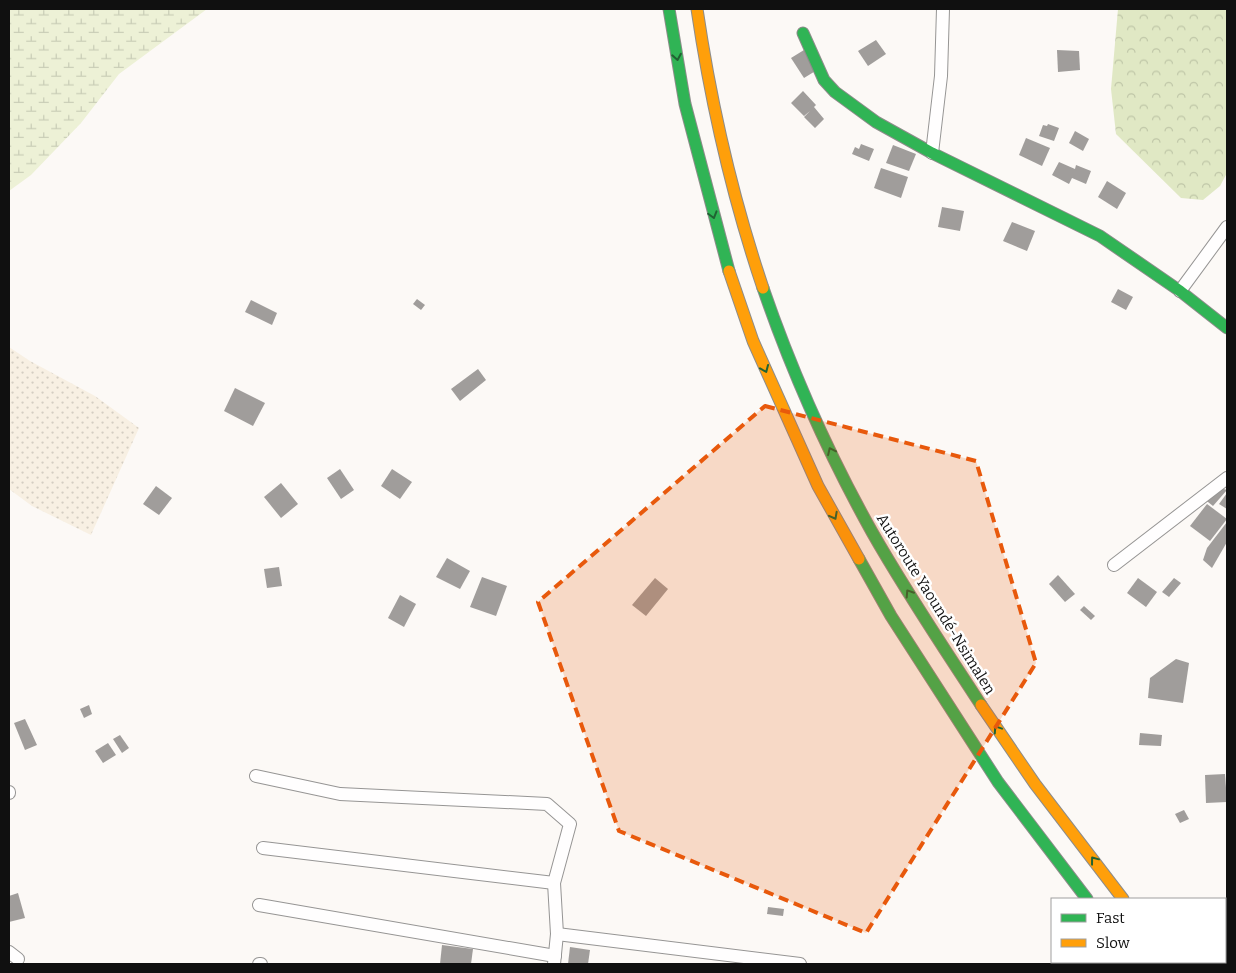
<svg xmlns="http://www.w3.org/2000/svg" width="1236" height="973" font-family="Bitter,serif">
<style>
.farmland{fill:url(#farmland-dots)}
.forest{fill:url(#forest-crowns)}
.wetland{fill:url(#wetland-marsh)}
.building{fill:#a09d9b}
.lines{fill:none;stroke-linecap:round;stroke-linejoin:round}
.street-casing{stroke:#969594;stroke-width:14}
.fast-casing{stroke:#8d8c8a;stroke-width:13}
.slow-casing{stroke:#8d8c8a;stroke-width:13}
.street{stroke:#fffefe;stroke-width:12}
.fast{stroke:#30b455;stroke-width:11}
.slow{stroke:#ff9f0a;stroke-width:11}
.oneway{stroke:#206232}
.marked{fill:#e8590c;fill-opacity:0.2;stroke:#e8590c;stroke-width:4;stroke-dasharray:10 6;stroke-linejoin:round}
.labels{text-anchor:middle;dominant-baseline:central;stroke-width:5;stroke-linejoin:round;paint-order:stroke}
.street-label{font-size:15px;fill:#101010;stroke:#fff}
</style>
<defs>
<pattern id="farmland-dots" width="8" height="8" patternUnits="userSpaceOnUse" patternTransform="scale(1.25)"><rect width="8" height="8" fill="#f8f0e3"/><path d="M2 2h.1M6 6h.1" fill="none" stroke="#d4cdc2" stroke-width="1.8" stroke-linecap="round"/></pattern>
<pattern id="forest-crowns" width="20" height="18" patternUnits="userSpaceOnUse" patternTransform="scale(1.25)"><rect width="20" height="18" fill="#e0e8c4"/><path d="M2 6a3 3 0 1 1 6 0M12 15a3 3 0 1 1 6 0" fill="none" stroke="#bfc6a7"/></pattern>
<pattern id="wetland-marsh" width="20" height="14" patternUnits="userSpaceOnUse" patternTransform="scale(1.25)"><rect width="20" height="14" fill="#edf1d6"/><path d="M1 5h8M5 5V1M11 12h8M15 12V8" fill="none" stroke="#caceb7"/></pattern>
</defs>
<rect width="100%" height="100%" fill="#fcf9f6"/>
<polygon class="farmland" points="9,347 30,361 95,396 139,428 91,535 32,506 9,489"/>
<polygon class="forest" points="1118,9 1227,9 1227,173 1220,186 1203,200 1181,198 1116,134 1111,89"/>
<polygon class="wetland" points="9,9 207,9 119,74 81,123 31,175 9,191"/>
<g class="building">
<polygon points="876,40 886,54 868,66 858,51"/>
<polygon points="804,50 817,70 804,78 791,58"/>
<polygon points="1057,50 1079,51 1080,70 1058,72"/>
<polygon points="803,91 816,105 814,107 824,119 815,128 804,117 810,111 804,116 791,103"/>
<polygon points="1048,124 1059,128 1054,141 1039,136 1043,125 1047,126"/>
<polygon points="1075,131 1089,139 1083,151 1069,143"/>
<polygon points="1026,138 1050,148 1042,166 1019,155"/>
<polygon points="861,144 874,149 869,161 852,154 855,147 859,149"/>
<polygon points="893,145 916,154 909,171 886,163"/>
<polygon points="1059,162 1075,169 1076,165 1091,171 1086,184 1072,178 1069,184 1052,175"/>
<polygon points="881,168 908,177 901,198 874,188"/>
<polygon points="1107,181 1126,193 1117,209 1098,197"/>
<polygon points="942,207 964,211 960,231 938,227"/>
<polygon points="1012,222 1035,231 1027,251 1003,241"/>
<polygon points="1118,289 1133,297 1126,310 1111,302"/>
<polygon points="417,299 425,305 421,310 413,304"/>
<polygon points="251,300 277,313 272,325 245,312"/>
<polygon points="478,369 486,380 460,401 451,389"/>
<polygon points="235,388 265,403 253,426 224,411"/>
<polygon points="340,469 354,490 341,499 327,478"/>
<polygon points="392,469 412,482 400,499 381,486"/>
<polygon points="281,483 298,504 281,518 264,497"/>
<polygon points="156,486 172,498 159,515 143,504"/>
<polygon points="1217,487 1227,490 1213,506 1203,498"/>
<polygon points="1227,493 1227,509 1219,504"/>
<polygon points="1207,504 1227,519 1210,541 1190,526"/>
<polygon points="1227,522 1227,542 1212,568 1203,560 1207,548"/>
<polygon points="447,558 470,571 460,589 436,577"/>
<polygon points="279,567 282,586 267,588 264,569"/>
<polygon points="1058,575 1075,594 1065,602 1049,584"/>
<polygon points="482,577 507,586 496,616 470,607"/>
<polygon points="655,578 668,589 646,616 632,605"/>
<polygon points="1138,578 1157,592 1146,607 1127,593"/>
<polygon points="1174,578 1181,583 1169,597 1162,592"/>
<polygon points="400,595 416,604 404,627 388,618"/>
<polygon points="1084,606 1095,616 1091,620 1080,610"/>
<polygon points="1176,659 1189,663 1183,703 1148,698 1150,678"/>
<polygon points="89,705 92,714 84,718 80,709"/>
<polygon points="25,719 37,745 25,750 14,723"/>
<polygon points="1140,733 1162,735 1161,746 1139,745"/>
<polygon points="120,735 129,748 122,753 113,739"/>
<polygon points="108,743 116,755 103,763 95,751"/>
<polygon points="1225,774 1227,802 1206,803 1205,775"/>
<polygon points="1184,810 1189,819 1180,823 1175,814"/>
<polygon points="18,893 25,918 9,922 9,896"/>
<polygon points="768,907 784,909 783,916 767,914"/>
<polygon points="442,945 473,949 471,964 440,964"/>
<polygon points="570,947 590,950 588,964 568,964"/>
</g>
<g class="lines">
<defs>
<g id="street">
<polyline points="932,153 941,76 943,9"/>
<polyline points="1180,291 1227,227"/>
<polyline points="1114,565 1227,478"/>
<polyline points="256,776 340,794 547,804 570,824 554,883 557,934 554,964"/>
<polyline points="9,793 9,792"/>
<polyline points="263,848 554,883"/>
<polyline points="259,905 555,956"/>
<polyline points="557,934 800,964"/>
<polyline points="9,952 18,959"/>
<polyline points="259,964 261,964"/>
</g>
<g id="fast">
<polyline points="669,9 685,104 729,271"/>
<polyline points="803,33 824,80 835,92 876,122 932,153 1100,236 1180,291 1227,328"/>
<path d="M763,288C792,372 829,455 872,532C906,592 944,648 981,705"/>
<polyline points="859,559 891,616 998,782 1087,899"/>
<polyline points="1135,962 1137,964"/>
<polyline points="1171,962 1172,964"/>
</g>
<g id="slow">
<path d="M697,9C711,104 732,196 763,288"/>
<polyline points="729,271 753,341 818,486 859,559"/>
<polyline points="981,705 1035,784 1123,899"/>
</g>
</defs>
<use href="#street" class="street-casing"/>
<use href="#fast" class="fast-casing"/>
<use href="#slow" class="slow-casing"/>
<use href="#street" class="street"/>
<use href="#fast" class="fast"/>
<use href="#slow" class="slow"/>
</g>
<defs><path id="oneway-chevron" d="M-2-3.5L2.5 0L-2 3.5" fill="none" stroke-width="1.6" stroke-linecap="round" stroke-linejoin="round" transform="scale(1.25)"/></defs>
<g class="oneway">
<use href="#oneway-chevron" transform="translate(677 57) rotate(80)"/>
<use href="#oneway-chevron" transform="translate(713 215) rotate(74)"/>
<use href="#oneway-chevron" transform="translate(765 369) rotate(67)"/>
<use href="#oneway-chevron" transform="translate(831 451) rotate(-115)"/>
<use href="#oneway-chevron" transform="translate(834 516) rotate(62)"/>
<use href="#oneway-chevron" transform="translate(909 593) rotate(-123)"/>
<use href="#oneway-chevron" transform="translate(997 729) rotate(-124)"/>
<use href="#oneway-chevron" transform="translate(1094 860) rotate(-127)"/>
</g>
<path class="marked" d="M765,406L976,461L1036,663L866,933L619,831L538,602Z"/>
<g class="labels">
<g class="street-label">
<text transform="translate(936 604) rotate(58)">Autoroute Yaoundé-Nsimalen</text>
</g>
</g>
<rect width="1236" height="973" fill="none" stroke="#101010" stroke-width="20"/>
<rect x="1051" y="898" width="175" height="65" fill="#ffffff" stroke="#9f9f9f"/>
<rect x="1061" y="914" width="25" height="8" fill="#30b455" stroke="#9f9f9f"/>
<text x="1096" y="923" font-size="15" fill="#101010">Fast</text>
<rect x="1061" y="939" width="25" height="8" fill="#ff9f0a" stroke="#9f9f9f"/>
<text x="1096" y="948" font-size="15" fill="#101010">Slow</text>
</svg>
